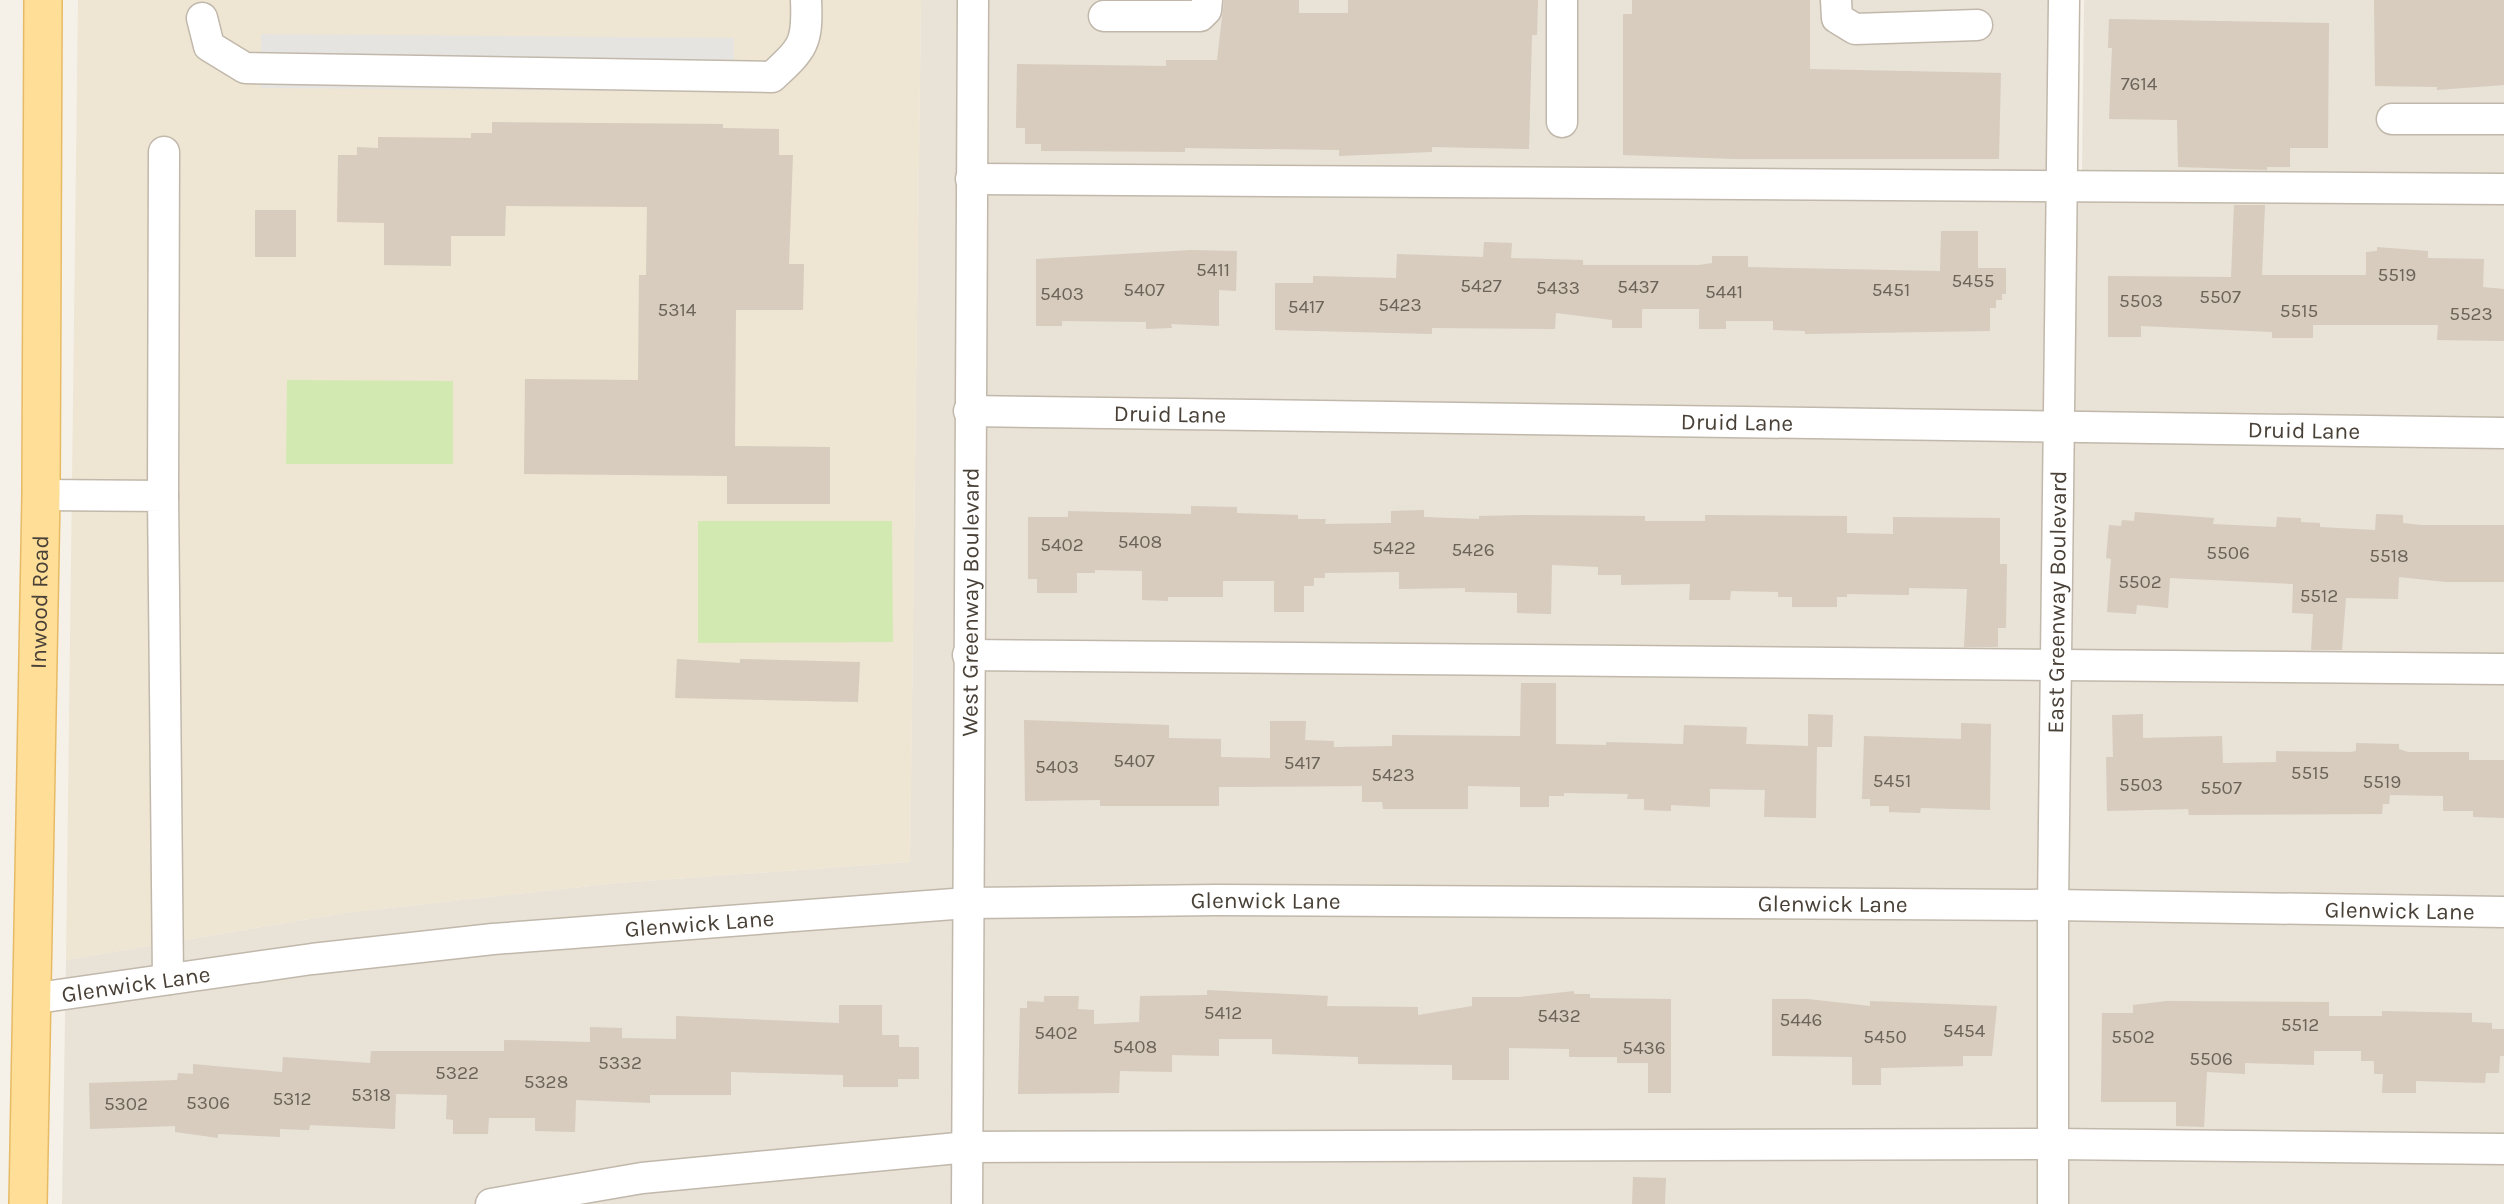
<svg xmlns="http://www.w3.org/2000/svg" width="2504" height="1204" font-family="Karla,sans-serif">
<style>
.residential{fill:#e9e2d7}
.education{fill:#eee5d3}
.green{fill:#d2eab1}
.parking{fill:#e6e4e1}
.building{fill:#d7ccbe}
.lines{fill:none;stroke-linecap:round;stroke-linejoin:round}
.minor-casing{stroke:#c1b8ab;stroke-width:33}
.major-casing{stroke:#e7bb65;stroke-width:40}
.minor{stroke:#fff;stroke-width:30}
.major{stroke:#ffde98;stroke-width:37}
.labels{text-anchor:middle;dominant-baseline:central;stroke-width:5;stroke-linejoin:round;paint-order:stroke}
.number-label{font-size:19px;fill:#6c6459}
.street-label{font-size:23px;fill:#494137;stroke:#fff}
</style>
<rect width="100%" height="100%" fill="#f5f1e9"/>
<polygon class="residential" points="921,0 2048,0 2048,171 2082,172 2084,0 2504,0 2504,1204 62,1204 66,960 345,913 618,883 910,862"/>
<polygon class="education" points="78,0 921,0 910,862 618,883 345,913 66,960"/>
<g class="green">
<polygon points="287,380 453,381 453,464 286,464"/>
<polygon points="698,521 892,521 893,642 698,643"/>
</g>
<polygon class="parking" points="261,34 734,38 734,92 261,88"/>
<g class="building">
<polygon points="1224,0 1299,0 1299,13 1348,13 1348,0 1538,0 1537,35 1532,35 1529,149 1432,147 1432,152 1339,156 1339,150 1185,148 1185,152 1065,151 1041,151 1041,144 1025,144 1025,128 1016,128 1017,64 1166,66 1166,60 1217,60"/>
<polygon points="1632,0 1810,0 1810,69 2001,73 1999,159 1735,159 1623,155 1623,14 1632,14"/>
<polygon points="2374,0 2504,0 2504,85 2437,90 2437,87 2375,86"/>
<polygon points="2109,19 2329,23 2328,148 2290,148 2290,167 2267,167 2267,170 2178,167 2177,120 2109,119 2112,48 2108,48"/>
<polygon points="492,122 723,124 723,128 779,129 779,155 793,155 789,264 804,264 803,310 736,310 735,446 830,447 830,504 727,504 727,476 524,474 525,379 638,380 639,275 646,275 647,207 506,206 505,236 451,236 451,266 384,265 384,223 337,222 338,155 357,155 357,147 378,148 378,137 471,138 471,133 492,133"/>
<polygon points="2234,205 2265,205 2262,275 2366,275 2366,252 2377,251 2377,247 2428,251 2428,258 2484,259 2483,287 2504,289 2504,341 2437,340 2438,325 2313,325 2313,338 2272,338 2272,332 2141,326 2141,337 2108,337 2108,276 2231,277"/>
<rect x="255" y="210" width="41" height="47"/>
<polygon points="1941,231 1978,231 1978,268 2006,268 2006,294 2002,294 2002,300 1996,300 1996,308 1990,308 1990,331 1805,334 1805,331 1773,330 1773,321 1726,321 1726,329 1699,329 1699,309 1642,309 1642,328 1612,328 1612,320 1556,313 1555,329 1432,328 1432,334 1275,330 1275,283 1313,283 1313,276 1396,278 1397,254 1483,257 1484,242 1512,243 1511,258 1583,260 1583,265 1699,265 1712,263 1712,256 1748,256 1748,267 1940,271"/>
<polygon points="1191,250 1237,251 1236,291 1219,290 1219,326 1171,324 1172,328 1146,329 1146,322 1062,321 1062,326 1036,326 1036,259"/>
<polygon points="1191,506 1237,507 1237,513 1298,515 1298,519 1326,519 1325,524 1391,523 1391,511 1424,510 1424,517 1479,519 1479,516 1524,515 1645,516 1645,521 1705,521 1705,515 1847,516 1847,533 1893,534 1893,517 2000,518 2000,564 2007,564 2006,628 1998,628 1998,647 1964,647 1967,589 1909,588 1909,595 1847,594 1847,597 1837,597 1837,607 1792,607 1792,597 1778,597 1778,592 1731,591 1730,600 1689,600 1690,584 1621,585 1621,575 1598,575 1598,567 1552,565 1551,614 1517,613 1517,593 1465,592 1465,588 1399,589 1399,572 1325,573 1325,578 1314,578 1314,586 1304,586 1304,612 1274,612 1274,581 1223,581 1223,597 1168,597 1168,601 1142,600 1142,571 1095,570 1095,573 1077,573 1077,593 1037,593 1037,579 1028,579 1028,517 1068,517 1068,511 1191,514"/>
<polygon points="2135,512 2214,518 2213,524 2276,527 2277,517 2301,518 2301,522 2320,523 2320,527 2375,530 2376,514 2403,515 2403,523 2421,525 2504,525 2504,582 2446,582 2399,577 2398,599 2346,598 2342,650 2311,650 2313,614 2292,613 2293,584 2170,578 2168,608 2137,605 2136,614 2107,612 2111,559 2106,558 2109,525 2121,526 2122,520 2134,521"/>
<polygon points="677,659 740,663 740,659 860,662 858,702 675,698"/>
<polygon points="1521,683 1556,683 1556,744 1606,745 1606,742 1683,744 1684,725 1747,727 1746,744 1808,746 1808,714 1833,715 1832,747 1817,747 1816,818 1764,817 1765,790 1710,789 1710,807 1671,805 1671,811 1644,810 1644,799 1627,799 1628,794 1564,793 1564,796 1549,796 1549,807 1520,807 1520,787 1468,786 1468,809 1383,809 1382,802 1362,802 1362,786 1219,787 1219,806 1100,806 1100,800 1025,801 1024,720 1169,725 1169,738 1221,739 1221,757 1270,758 1270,721 1306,721 1305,740 1334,741 1334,747 1392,746 1392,735 1520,736"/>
<polygon points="2143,714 2143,738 2222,736 2223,763 2276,762 2276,751 2350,752 2356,751 2356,743 2399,744 2399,749 2408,752 2469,752 2469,760 2504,760 2504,818 2473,817 2473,811 2443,811 2443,796 2390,795 2389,804 2383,804 2382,814 2189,815 2188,809 2107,811 2106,757 2113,757 2112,715"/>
<polygon points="1961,723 1991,724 1990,810 1921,808 1920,813 1889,812 1889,806 1870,806 1870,799 1862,799 1864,736 1961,739"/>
<polygon points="1207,990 1328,996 1327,1006 1418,1007 1418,1015 1472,1006 1472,997 1520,997 1574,991 1574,994 1590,994 1590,998 1671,999 1671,1093 1648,1093 1648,1063 1617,1063 1617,1057 1569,1057 1569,1049 1509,1048 1509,1080 1452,1080 1452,1065 1358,1064 1358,1057 1272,1054 1272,1039 1219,1039 1219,1056 1172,1055 1172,1072 1120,1071 1119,1093 1018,1094 1020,1008 1027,1008 1027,1001 1044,1002 1044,996 1079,996 1078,1009 1094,1010 1094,1024 1139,1022 1140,996 1207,995"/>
<polygon points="1772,999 1808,999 1870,1006 1870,1001 1997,1006 1992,1056 1963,1056 1963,1066 1881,1068 1881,1085 1852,1085 1852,1057 1772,1056"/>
<polygon points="2167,1001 2329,1002 2329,1016 2382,1016 2382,1011 2472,1013 2472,1022 2492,1023 2492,1029 2504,1029 2504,1056 2500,1056 2499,1073 2486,1073 2485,1083 2416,1081 2416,1093 2382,1093 2383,1074 2374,1074 2374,1061 2361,1061 2361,1051 2314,1051 2314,1065 2245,1063 2245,1074 2207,1072 2204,1127 2176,1126 2176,1102 2101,1102 2102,1013 2133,1013 2133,1005"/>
<polygon points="839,1005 882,1005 882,1035 899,1035 899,1047 919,1047 919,1079 898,1079 898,1087 843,1087 843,1075 731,1072 731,1095 650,1095 650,1103 576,1100 575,1132 535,1131 535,1118 489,1118 488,1134 453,1134 453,1120 446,1119 447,1095 396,1094 395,1129 310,1125 309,1130 280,1129 280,1137 218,1134 218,1138 175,1132 175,1126 90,1129 89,1083 177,1080 178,1073 193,1074 193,1064 282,1072 283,1057 370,1063 371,1051 504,1051 504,1040 590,1042 590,1027 622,1028 622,1038 676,1039 676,1016 839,1023"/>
<polygon points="1633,1177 1666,1178 1665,1204 1632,1204"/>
</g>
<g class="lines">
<defs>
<g id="minor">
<polyline points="1562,0 1562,122"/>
<polyline points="1836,0 1837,18 1855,29 1977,25"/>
<polyline points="1104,16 1200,16 1206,10 1207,0"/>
<path d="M202,18L209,46L245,68L772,77C803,48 808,44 806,0"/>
<polyline points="2392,119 2504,119"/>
<polyline points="971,179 2504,189"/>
<path id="s1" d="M969,411L2504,433"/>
<polyline points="41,495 163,496 168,979"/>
<polyline points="163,496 164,152"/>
<polyline points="968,655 2504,669"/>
<path id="s2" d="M30,999L312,959L493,939L967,903L1216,900L2053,905L2504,912"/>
<polyline points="491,1204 642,1178 968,1147 2053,1144 2504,1149"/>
<path id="s3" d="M967,1204L973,0"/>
<path id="s4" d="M2053,1204V905L2064,0"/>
</g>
<g id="major">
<path id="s5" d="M28,1204L41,495L43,0"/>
</g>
</defs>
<use href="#minor" class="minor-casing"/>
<use href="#major" class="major-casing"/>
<use href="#minor" class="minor"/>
<use href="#major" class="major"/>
</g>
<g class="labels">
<g class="number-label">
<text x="2139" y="84">7614</text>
<text x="1213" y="270">5411</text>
<text x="2397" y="275">5519</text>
<text x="1973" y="281">5455</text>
<text x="1481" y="286">5427</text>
<text x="1638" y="287">5437</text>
<text x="1558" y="288">5433</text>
<text x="1144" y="290">5407</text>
<text x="1891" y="290">5451</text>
<text x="1724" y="292">5441</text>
<text x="1062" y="294">5403</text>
<text x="2220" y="297">5507</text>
<text x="2141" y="301">5503</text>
<text x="1400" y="305">5423</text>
<text x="1306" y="307">5417</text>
<text x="677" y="310">5314</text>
<text x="2299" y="311">5515</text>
<text x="2471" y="314">5523</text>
<text x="1140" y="542">5408</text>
<text x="1062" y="545">5402</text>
<text x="1394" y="548">5422</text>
<text x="1473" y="550">5426</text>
<text x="2228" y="553">5506</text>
<text x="2389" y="556">5518</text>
<text x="2140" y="582">5502</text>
<text x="2319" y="596">5512</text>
<text x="1134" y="761">5407</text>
<text x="1302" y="763">5417</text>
<text x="1057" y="767">5403</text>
<text x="2310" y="773">5515</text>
<text x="1393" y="775">5423</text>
<text x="1892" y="781">5451</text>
<text x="2382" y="782">5519</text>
<text x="2141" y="785">5503</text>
<text x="2221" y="788">5507</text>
<text x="1223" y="1013">5412</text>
<text x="1559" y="1016">5432</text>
<text x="1801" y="1020">5446</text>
<text x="2300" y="1025">5512</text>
<text x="1964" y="1031">5454</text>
<text x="1056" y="1033">5402</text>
<text x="1885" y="1037">5450</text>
<text x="2133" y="1037">5502</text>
<text x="1135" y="1047">5408</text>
<text x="1644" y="1048">5436</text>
<text x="2211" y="1059">5506</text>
<text x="620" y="1063">5332</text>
<text x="457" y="1073">5322</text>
<text x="546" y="1082">5328</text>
<text x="371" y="1095">5318</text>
<text x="292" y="1099">5312</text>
<text x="208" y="1103">5306</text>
<text x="126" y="1104">5302</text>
</g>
<g class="street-label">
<text stroke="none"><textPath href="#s1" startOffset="201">Druid Lane</textPath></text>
<text stroke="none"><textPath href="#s1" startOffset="768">Druid Lane</textPath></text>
<text stroke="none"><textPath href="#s1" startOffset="1335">Druid Lane</textPath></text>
<text stroke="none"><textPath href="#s5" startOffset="602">Inwood Road</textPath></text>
<text stroke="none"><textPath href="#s3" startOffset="602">West Greenway Boulevard</textPath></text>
<text stroke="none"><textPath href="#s4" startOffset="602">East Greenway Boulevard</textPath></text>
<text stroke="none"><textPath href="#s2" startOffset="1241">Glenwick Lane</textPath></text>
<text stroke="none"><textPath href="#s2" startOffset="1808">Glenwick Lane</textPath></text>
<text stroke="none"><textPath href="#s2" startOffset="2375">Glenwick Lane</textPath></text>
<text stroke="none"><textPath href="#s2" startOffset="674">Glenwick Lane</textPath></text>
<text stroke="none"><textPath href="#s2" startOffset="107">Glenwick Lane</textPath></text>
</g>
</g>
</svg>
